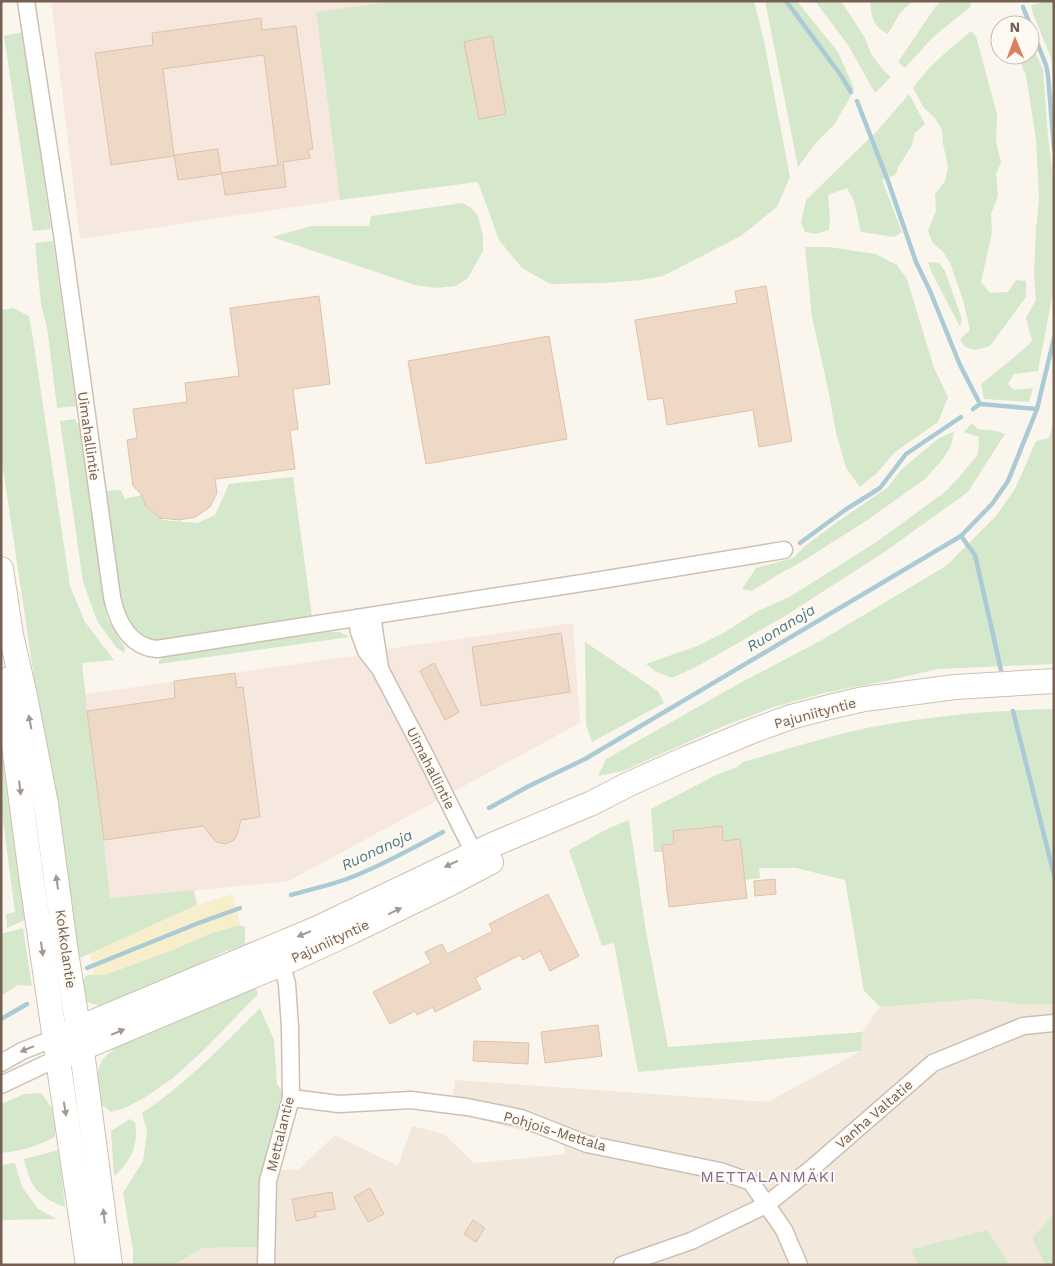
<svg xmlns="http://www.w3.org/2000/svg" width="1055" height="1266" font-family="'Work Sans',sans-serif">
<style>
.residential{fill:#f2e9dc}
.commercial{fill:#f7e8df}
.green{fill:#d6e8cc}
.sand{fill:#f7efcb}
.lines{fill:none;stroke-linecap:round;stroke-linejoin:round}
.stream{stroke:#aacbd5;stroke-width:4.5}
.building{fill:#eed9c7;stroke:#dfc1a9}
.street-casing{stroke:#cdc0b3;stroke-width:19}
.secondary-casing{stroke:#cfc0b1;stroke-width:26}
.street{stroke:#fff;stroke-width:16}
.secondary{stroke:#fff;stroke-width:24}
.oneway{fill:#a5988e}
.labels{text-anchor:middle;dominant-baseline:central;stroke-width:4;stroke-linejoin:round;paint-order:stroke}
.street-label{font-size:14px;fill:#756051;stroke:#fefaf3}
.water-label{font-size:15px;font-style:italic;fill:#4c7985;stroke:#fefaf3}
.quarter-label{font-size:16px;letter-spacing:1px;fill:#856990;stroke:#fefaf3}
</style>
<rect width="100%" height="100%" fill="#fbf6ed"/>
<polygon class="residential" points="979,999 1018,1004 1054,1004 1054,1214 1032,1238 1045,1265 1010,1265 987,1230 912,1249 918,1265 174,1265 202,1248 259,1247 263,1171 299,1169 335,1135 398,1166 412,1126 444,1134 474,1163 565,1154 563,1141 450,1112 455,1080 768,1102 861,1051 862,1032 880,1007"/>
<g class="commercial">
<polygon points="51,1 394,1 316,13 340,200 80,239"/>
<polygon points="573,623 580,723 289,881 107,900 79,695 352,656 380,650"/>
</g>
<g class="green">
<polygon points="394,1 754,1 764,41 790,177 777,207 741,236 663,276 641,280 605,283 550,284 522,268 499,240 478,182 340,200 316,12"/>
<polygon points="765,1 797,1 838,52 854,88 849,99 834,125 816,143 798,167"/>
<polygon points="815,1 841,1 865,38 871,54 884,71 891,77 875,93 848,45"/>
<path d="M870,1H913L900,13L888,34C873,27 871,16 870,1Z"/>
<polygon points="941,1 971,1 970,7 933,37 905,68 898,62 936,6"/>
<polygon points="1050,1 1054,1 1054,88 1051,58 1033,14 1031,5"/>
<path d="M971,31L976,36L997,114L996,141L1001,163L996,174L998,196L991,214L992,233L981,282L990,293L1008,292L1016,280L1026,281V297L990,346L975,350L965,347L960,339L970,330L963,300L950,263L944,253L932,242L928,231L936,211L935,194L945,181L948,166L943,144L942,130L935,118L924,108L913,88C928,66 951,48 971,31Z"/>
<polygon points="23,32 51,229 33,231 4,36"/>
<polygon points="1030,39 1043,70 1048,135 1054,185 1054,287 1038,371 1014,374 1008,384 1014,390 1033,388 1029,402 984,399 981,384 1024,349 1032,341 1026,318 1036,300 1034,276 1036,229 1039,199 1036,140 1026,75 1017,55 1030,55"/>
<polygon points="909,94 925,124 915,133 912,145 899,166 895,175 882,180 902,232 894,237 861,232 854,201 847,188 828,195 830,219 829,230 816,234 805,232 801,222 806,200 877,131"/>
<polygon points="462,203 470,207 478,216 483,236 483,251 468,278 456,286 437,288 415,285 272,237 311,226 369,226 371,216"/>
<polygon points="53,241 76,406 57,408 47,327 41,305 35,243"/>
<polygon points="805,247 829,247 876,254 897,265 907,279 934,368 948,397 938,422 895,452 877,473 860,487 846,468 836,433 828,389 812,317"/>
<polygon points="928,262 939,263 945,271 962,319 960,327 932,273"/>
<path d="M13,308L29,316L33,338L70,586L85,622L114,660L82,663C90,742 102,820 110,898L194,890L197,905L76,960L1,455V310Z"/>
<polygon points="75,419 80,428 100,576 107,618 125,648 124,653 116,647 97,621 83,582 60,421"/>
<polygon points="1054,420 1054,664 938,669 881,682 824,693 771,708 724,726 623,771 598,776 606,759 740,683 820,641 946,566 995,517 1015,489 1036,441 1049,438"/>
<polygon points="972,423 978,429 997,431 1005,434 968,492 883,553 785,616 698,666 672,678 655,671 646,664 697,646 725,632 756,612 791,596 878,541 946,491 960,476 978,454 979,437 964,432"/>
<polygon points="954,432 951,446 943,459 925,479 869,519 803,561 774,577 752,591 742,589 756,568 793,558 805,546 837,522 887,488 902,469 938,439 948,434"/>
<polygon points="293,477 312,616 305,619 159,641 143,637 129,621 118,593 107,491 121,490 125,499 142,495 163,520 197,523 215,515 229,484"/>
<polygon points="328,632 340,632 350,637 159,664 159,660 167,656"/>
<polygon points="585,642 658,691 664,703 592,742 586,725"/>
<polygon points="1,677 25,920 7,928 6,914 15,912 1,806"/>
<path d="M1054,709V1004H1018L979,999L880,1007L864,991L845,880L796,868H759L760,878L745,880L740,839L723,841L721,826L673,831L674,844L662,845L663,852H654L651,809L716,775L737,767L743,762C789,749 836,733 883,725C939,715 997,710 1054,709Z"/>
<polygon points="629,820 646,931 668,1047 862,1032 861,1051 638,1072 614,943 602,946 569,850 609,828"/>
<path d="M240,925L245,927V945C237,948 227,950 219,954C181,973 142,990 102,1007L85,1001L79,984L87,975H104L175,949L211,933Z"/>
<polygon points="23,928 32,986 18,985 1,996 1,934"/>
<path d="M255,986L258,994L205,1049L173,1078L144,1098L125,1108L111,1112L102,1105C98,1087 92,1067 108,1054C113,1049 119,1046 124,1043Z"/>
<path d="M260,1008L274,1040L277,1084L286,1096L260,1247L202,1248L174,1265H133V1250L123,1193L143,1161L147,1132L142,1113C185,1085 224,1044 260,1008Z"/>
<path d="M41,1093L52,1108L55,1129V1137C37,1146 22,1151 1,1153V1104L24,1094Z"/>
<path d="M130,1119L135,1122C139,1145 131,1161 114,1176L111,1131Z"/>
<path d="M59,1150L65,1207C53,1203 38,1195 32,1183C28,1176 26,1167 24,1159Z"/>
<polygon points="15,1163 22,1187 38,1209 57,1219 1,1220 1,1165"/>
<polygon points="1054,1214 1054,1265 1045,1265 1032,1238"/>
<polygon points="987,1230 1010,1265 918,1265 911,1249"/>
</g>
<polygon class="sand" points="233,894 240,925 211,933 175,949 104,975 94,975 90,954 197,905"/>
<g class="lines">
<g class="stream">
<polyline points="786,1 840,74 851,92"/>
<polyline points="1023,7 1046,65 1048,75 1054,149"/>
<polyline points="857,101 888,181 916,262 930,291 960,365 980,404 1037,409"/>
<polyline points="973,409 980,404"/>
<polyline points="961,536 975,555 1001,670"/>
<polyline points="800,543 845,510 880,488 906,454 961,417"/>
<polyline points="1013,711 1054,875"/>
<polyline points="489,808 529,786 585,759 961,536 992,504 1008,481 1037,409 1054,338"/>
<path d="M291,895C312,889 332,885 352,877C383,865 413,848 443,832"/>
<polyline points="87,968 196,924 240,908"/>
<polyline points="1,1019 27,1004"/>
</g>
</g>
<g class="building">
<polygon points="261,18 262,30 296,26 313,149 308,149 310,158 283,162 286,187 225,195 222,174 178,180 174,155 218,149 221,173 278,165 264,55 163,69 174,156 111,165 95,53 153,45 152,33"/>
<polygon points="492,36 506,114 479,119 464,42"/>
<polygon points="766,286 792,441 759,447 753,410 667,425 663,398 648,400 635,320 737,303 735,291"/>
<polygon points="319,296 330,384 293,389 298,429 290,430 295,469 215,479 217,493 210,507 195,517 180,520 160,518 146,506 141,494 133,486 127,440 137,438 133,409 187,402 185,383 239,376 230,308"/>
<polygon points="549,336 567,439 426,464 408,361"/>
<polygon points="561,633 570,692 481,706 472,647"/>
<polygon points="434,663 459,712 445,720 420,671"/>
<polygon points="235,673 237,688 243,687 260,817 241,820 237,835 234,840 226,844 216,842 203,826 104,840 87,711 175,698 174,681"/>
<polygon points="722,826 723,841 740,839 747,898 669,907 662,845 674,844 673,831"/>
<polygon points="775,879 776,894 755,896 754,881"/>
<polygon points="548,894 579,956 550,971 540,951 523,960 520,955 475,978 481,989 435,1012 433,1007 417,1015 415,1011 390,1024 373,992 431,963 425,952 442,944 447,954 493,931 489,924"/>
<polygon points="598,1025 602,1056 545,1063 541,1032"/>
<polygon points="474,1041 529,1043 528,1064 473,1061"/>
<polygon points="370,1188 384,1214 368,1222 354,1197"/>
<polygon points="332,1192 335,1209 315,1212 316,1217 296,1221 292,1199"/>
<polygon points="473,1220 485,1228 476,1242 464,1234"/>
</g>
<g class="lines">
<defs>
<g id="street">
<path d="M26,1L62,234L112,597C117,622 130,647 157,649L595,581L784,550"/>
<polyline points="372,616 380,668"/>
<polyline points="357,618 359,632 366,651 380,669 422,749 478,861"/>
<polyline points="1,1063 22,1051 55,1038"/>
<polyline points="1,1085 58,1058"/>
<polyline points="291,1098 339,1104 411,1100 467,1107 521,1118 587,1144 720,1171 751,1182 784,1230 799,1265"/>
<polyline points="266,1265 268,1181 291,1098 290,1027 287,984 279,954"/>
<polyline points="622,1265 691,1241 766,1205 811,1169 933,1063 1023,1026 1054,1023"/>
</g>
<g id="secondary">
<polyline points="1,569 11,635 25,696 46,804 65,946 83,1059 110,1265"/>
<polyline points="9,679 13,738 31,875 88,1265"/>
<polyline points="55,1038 318,928 492,845 592,803 629,784 685,759 755,730 791,717 829,707 864,699 955,687 1054,681"/>
<polyline points="66,1055 288,961 351,932 451,883 491,862"/>
</g>
</defs>
<use href="#street" class="street-casing"/>
<use href="#secondary" class="secondary-casing"/>
<use href="#street" class="street"/>
<use href="#secondary" class="secondary"/>
</g>
<defs><path id="oneway-solid" d="M-6-.8H1V-3.2L6.5 0L1 3.2V.8H-6Z" transform="scale(1.25)"/></defs>
<g class="oneway">
<use href="#oneway-solid" transform="translate(30 722) rotate(-101)"/>
<use href="#oneway-solid" transform="translate(20 788) rotate(83)"/>
<use href="#oneway-solid" transform="translate(451 864) rotate(155)"/>
<use href="#oneway-solid" transform="translate(57 882) rotate(-98)"/>
<use href="#oneway-solid" transform="translate(395 911) rotate(-26)"/>
<use href="#oneway-solid" transform="translate(304 934) rotate(158)"/>
<use href="#oneway-solid" transform="translate(42 949) rotate(82)"/>
<use href="#oneway-solid" transform="translate(118 1032) rotate(-23)"/>
<use href="#oneway-solid" transform="translate(27 1049) rotate(157)"/>
<use href="#oneway-solid" transform="translate(65 1109) rotate(81)"/>
<use href="#oneway-solid" transform="translate(104 1216) rotate(-97)"/>
</g>
<g class="labels">
<g class="street-label">
<text transform="translate(89 436) rotate(82)">Uimahallintie</text>
<text transform="translate(815 713) rotate(-15)">Pajuniityntie</text>
<text transform="translate(431 768) rotate(63)">Uimahallintie</text>
<text transform="translate(330 941) rotate(-25)">Pajuniityntie</text>
<text transform="translate(66 949) rotate(82)">Kokkolantie</text>
<text transform="translate(874 1114) rotate(-41)">Vanha Valtatie</text>
<text transform="translate(555 1131) rotate(17)">Pohjois-Mettala</text>
<text transform="translate(280 1134) rotate(-76)">Mettalantie</text>
</g>
<g class="water-label">
<text transform="translate(781 628) rotate(-31)">Ruonanoja</text>
<text transform="translate(377 850) rotate(-25)">Ruonanoja</text>
</g>
<g class="quarter-label">
<text x="768" y="1176">METTALANMÄKI</text>
</g>
</g>
<rect width="1055" height="1266" fill="none" stroke="#756051" stroke-width="5"/>
<g transform="translate(1015 40) rotate(359)"><circle r="24" fill="#fefaf3" stroke="#c7bcb2"/>
<path d="M0-4L9 19L0 12L-9 19Z" fill="#d8815f"/>
<text y="-8" font-size="14" font-weight="bold" text-anchor="middle" fill="#756051">N</text>
</g>
</svg>
